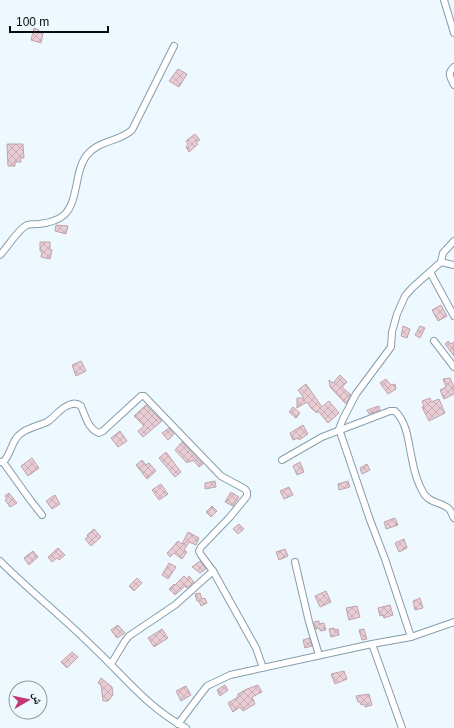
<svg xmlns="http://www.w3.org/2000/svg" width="454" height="728" font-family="Arial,'Noto Naskh Arabic',sans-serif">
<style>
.building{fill:url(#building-cross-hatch);stroke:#bfa3ab}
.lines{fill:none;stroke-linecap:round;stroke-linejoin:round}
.minor-casing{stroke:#849eab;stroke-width:8}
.minor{stroke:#fff;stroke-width:6}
</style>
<defs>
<pattern id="building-cross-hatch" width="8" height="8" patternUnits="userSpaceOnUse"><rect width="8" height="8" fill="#e9ccd4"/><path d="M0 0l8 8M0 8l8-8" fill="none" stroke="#c6aeb5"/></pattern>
</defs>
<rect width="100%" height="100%" fill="#eef9ff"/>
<g class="building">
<polygon points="34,28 39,30 39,32 43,33 41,43 31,40"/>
<polygon points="178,69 187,74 179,87 169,81"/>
<polygon points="195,134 200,140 196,142 198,144 189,152 186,147 188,144 186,141"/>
<polygon points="7,144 23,144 24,158 20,158 21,162 15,162 15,166 8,166"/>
<polygon points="56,225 68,226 66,234 55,231"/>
<polygon points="40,242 50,242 50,250 52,250 50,259 41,257 42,251 40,251"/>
<polygon points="441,305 447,316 438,321 432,310"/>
<polygon points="403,326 410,329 407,338 401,336"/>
<polygon points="420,326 425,328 420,338 415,335"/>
<polygon points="448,341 451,344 454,342 454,356 445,344"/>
<polygon points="81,361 86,371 76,376 72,365"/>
<polygon points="340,375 347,382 342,387 351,395 346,404 330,387 329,380 333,383"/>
<polygon points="450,378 454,387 454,394 444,399 440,390 446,387 443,379"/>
<polygon points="386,379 391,385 395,384 396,389 388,394 380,383"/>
<polygon points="306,384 322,407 329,401 339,413 328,423 318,411 317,413 311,408 307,402 297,408 297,398 304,398 298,390"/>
<polygon points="430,398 431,402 439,399 445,413 429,421 422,407 424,406 422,401"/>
<polygon points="146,405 162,421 143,437 138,431 144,426 134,416"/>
<polygon points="379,406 380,410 369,414 367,410"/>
<polygon points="293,407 300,413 296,418 289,412"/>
<polygon points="303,425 308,434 299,440 298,438 293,440 290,433"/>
<polygon points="169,428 174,434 168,440 162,433"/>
<polygon points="120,431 127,441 118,447 111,438"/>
<polygon points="182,442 203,464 199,467 193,460 190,462 189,461 187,463 175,450"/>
<polygon points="166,452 181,472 175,477 159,458"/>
<polygon points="32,458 39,468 28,476 21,466"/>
<polygon points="142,460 146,465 149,463 156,471 147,479 136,465"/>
<polygon points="300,462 304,472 297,475 293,466"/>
<polygon points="367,464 370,470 362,474 360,468"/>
<polygon points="215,481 216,487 205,489 205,483"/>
<polygon points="348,481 350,487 339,490 338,484"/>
<polygon points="161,484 168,494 159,500 152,490"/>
<polygon points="289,487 293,495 284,499 280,491"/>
<polygon points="231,492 239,497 233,506 225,502"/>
<polygon points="9,493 17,503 10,507 5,500 7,499 5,496"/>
<polygon points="55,495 60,504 52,509 46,501"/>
<polygon points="212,506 217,511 211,517 206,512"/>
<polygon points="395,518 398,525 386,529 384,522"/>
<polygon points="239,524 244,529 238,534 233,529"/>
<polygon points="94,529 101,537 91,546 85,539 88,537 87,535"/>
<polygon points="188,532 199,538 196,545 189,542 184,550 187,552 182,559 174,553 170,557 167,553 171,549 178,541 182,544"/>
<polygon points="404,539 407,548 399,552 395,543"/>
<polygon points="58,548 65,555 59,560 57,558 52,562 48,557"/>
<polygon points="285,549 288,556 279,560 276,552"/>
<polygon points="33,551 38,557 29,565 24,558"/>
<polygon points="200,561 206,569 200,573 192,567"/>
<polygon points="169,563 176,567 168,579 162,575"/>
<polygon points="184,576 187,579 189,576 194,582 187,588 185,586 175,595 169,589 174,584 175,585"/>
<polygon points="137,578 142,583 134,591 129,586"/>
<polygon points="326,591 331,602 320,607 315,596"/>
<polygon points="200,593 202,599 205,598 207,603 201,606 199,601 197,601 195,594"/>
<polygon points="420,598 423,608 415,610 413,601"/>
<polygon points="390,605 393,615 384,618 383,615 380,616 378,608"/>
<polygon points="357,606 360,617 349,620 346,608"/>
<polygon points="319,621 319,624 324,623 326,630 320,631 320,628 316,629 314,622"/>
<polygon points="118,625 125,633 117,638 111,630"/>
<polygon points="334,628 335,630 338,629 339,635 331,637 329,629"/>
<polygon points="162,629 168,638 154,647 148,638"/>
<polygon points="364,629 367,639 362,640 359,630"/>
<polygon points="309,638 312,646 305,648 303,640"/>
<polygon points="72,652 78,657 67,668 61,662"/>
<polygon points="344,671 347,679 335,684 331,674"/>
<polygon points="101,678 112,687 113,695 108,701 103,701 101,685 98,683"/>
<polygon points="225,685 228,690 220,696 217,690"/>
<polygon points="258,685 262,692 252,697 255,704 243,711 240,707 233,712 228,703 238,697 238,694 247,689"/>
<polygon points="186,686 191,695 181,701 176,691"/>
<polygon points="369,694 372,705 365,707 365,704 361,705 360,702 358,702 356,696"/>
</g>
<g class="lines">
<defs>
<g id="minor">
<polyline points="444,0 454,33"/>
<path d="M454,67C447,73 450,77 454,85"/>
<path d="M0,255C8,247 17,230 27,225C30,224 35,224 39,224C48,223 57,221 64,215C79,201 74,171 87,155C99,140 119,142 132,130L174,46"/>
<polyline points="441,262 454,265"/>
<polyline points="430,272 454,316"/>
<polyline points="434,341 454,367"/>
<path d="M282,460L322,437L390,411H395C408,424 408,442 412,459C414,471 418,484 424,494C430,503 440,502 448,508C451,510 452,515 454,518"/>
<path d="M0,462H3C11,455 11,442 19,435C26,428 38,426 47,422C55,417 60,408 69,405C73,403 77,403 81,406C85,415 88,429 99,433L103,431L141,396H144L221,476L245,489L247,492V496L230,517L201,547L199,551L201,555L213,571L175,605L129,636L125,641L111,664"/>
<polyline points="3,462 31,501 42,515"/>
<path d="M0,561C30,591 64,618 94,648C124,676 149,709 186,728"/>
<polyline points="295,562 309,622 319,655"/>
<polyline points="213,571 256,648 263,668"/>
<polyline points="411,637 385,559 370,520 339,429 343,419 356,394 391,347 392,332 397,314 405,296 412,288 441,262 443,253 454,241"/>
<polyline points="372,644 402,728"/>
<polyline points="178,724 207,686 230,675 372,644 411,637 454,622"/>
</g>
</defs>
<use href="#minor" class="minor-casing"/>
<use href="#minor" class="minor"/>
</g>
<g transform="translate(28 700) rotate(81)"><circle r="19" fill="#eef9ff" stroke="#919ba0"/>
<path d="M0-3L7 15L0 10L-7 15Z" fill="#c23873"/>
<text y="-6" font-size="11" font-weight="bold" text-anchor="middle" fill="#050d12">ش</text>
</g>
<path d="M10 26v6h98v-6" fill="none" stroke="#050d12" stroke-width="2"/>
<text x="16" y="26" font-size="12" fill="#050d12" stroke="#eef9ff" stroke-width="3" paint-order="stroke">100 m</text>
</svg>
